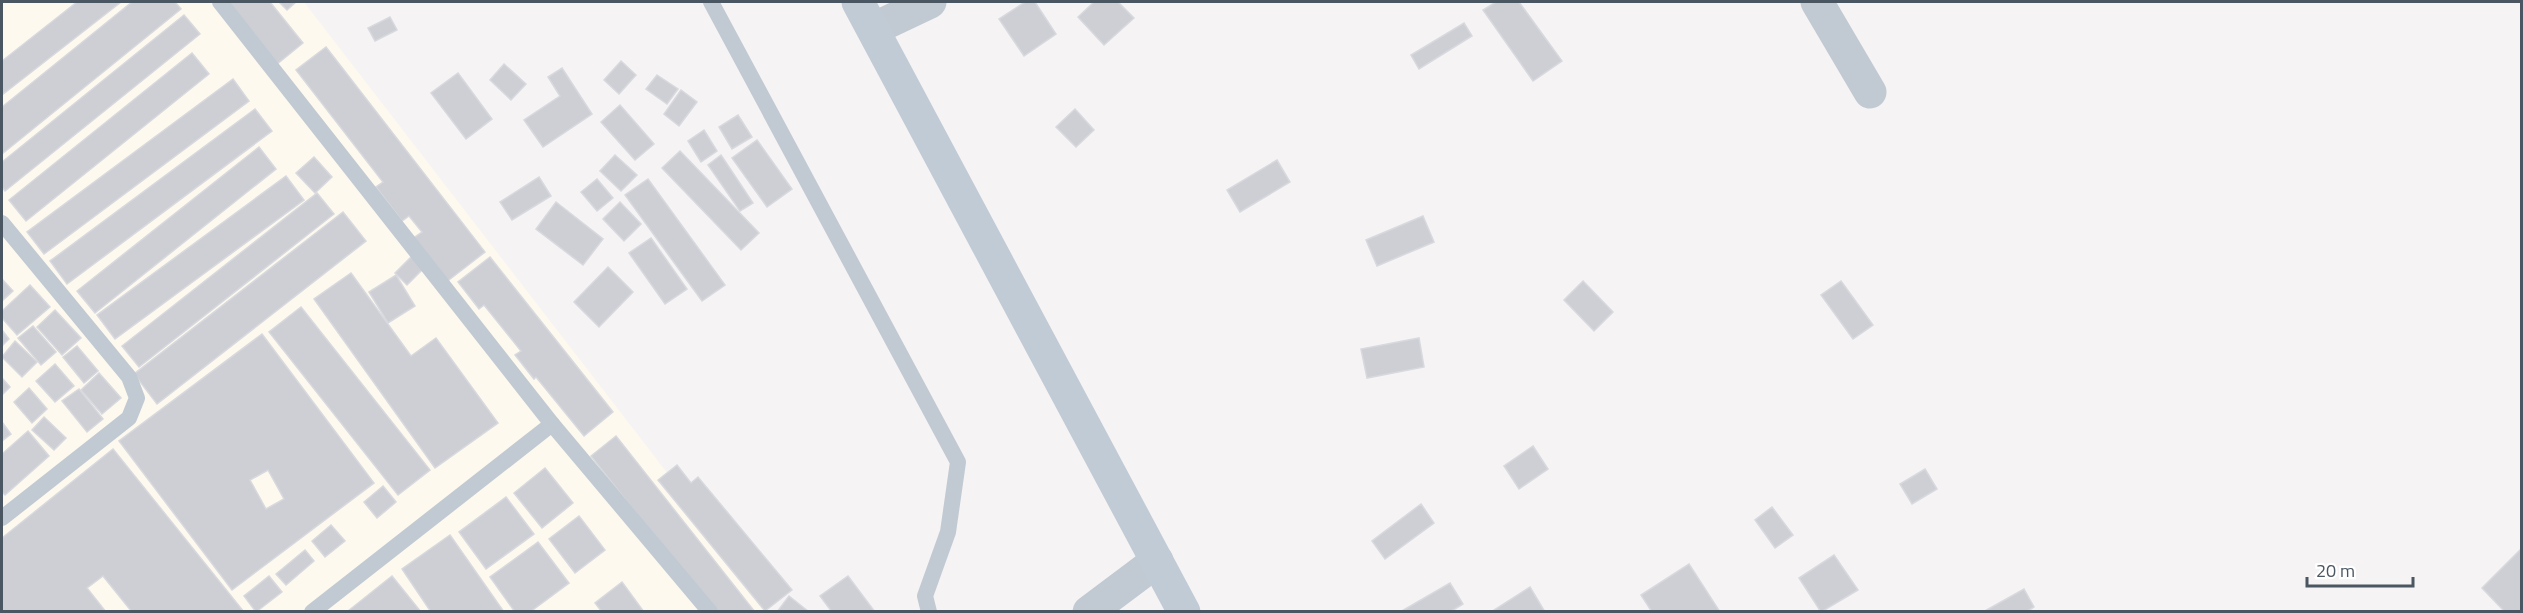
<svg xmlns="http://www.w3.org/2000/svg" width="2523" height="613" font-family="'Titillium Web',sans-serif">
<style>
.commercial{fill:#fdf9ef}
.building{fill:#cdcfd5;stroke:#d7d9de;stroke-width:1.5;fill-rule:evenodd}
.lines{fill:none;stroke-linecap:round;stroke-linejoin:round}
.service{stroke:#c1cad2;stroke-width:16}
.minor{stroke:#c1cad2;stroke-width:33}
.secondary{stroke:#c1cbd6;stroke-width:33}
</style>
<rect width="100%" height="100%" fill="#f5f3f3"/>
<polygon class="commercial" points="2,2 304,2 672,479 770,611 2,611"/>
<g class="building">
<polygon points="77,2 121,2 2,95 2,61"/>
<polygon points="132,2 175,2 181,9 2,154 2,107"/>
<polygon points="225,2 270,2 303,43 276,65"/>
<polygon points="279,2 296,2 287,10"/>
<polygon points="1025,2 1035,2 1056,34 1024,56 999,19"/>
<polygon points="1094,2 1118,2 1134,18 1104,45 1078,17"/>
<polygon points="1496,2 1519,2 1562,61 1533,81 1483,10"/>
<polygon points="184,15 200,34 5,191 2,187 2,162"/>
<polygon points="390,17 397,30 375,41 368,28"/>
<polygon points="1464,23 1472,36 1419,69 1411,55"/>
<polygon points="326,47 485,252 445,283 412,239 422,232 409,216 402,221 376,187 383,182 296,70"/>
<polygon points="192,53 209,74 26,221 9,200"/>
<polygon points="621,61 636,75 619,94 604,80"/>
<polygon points="504,64 526,84 511,100 490,80"/>
<polygon points="562,68 592,114 543,147 524,120 560,96 548,77"/>
<polygon points="458,73 492,119 466,139 431,93"/>
<polygon points="657,75 678,89 667,104 646,89"/>
<polygon points="233,79 249,101 44,254 27,232"/>
<polygon points="681,90 697,102 679,126 664,114"/>
<polygon points="620,105 654,144 635,160 601,122"/>
<polygon points="255,109 272,131 67,284 50,261"/>
<polygon points="1075,109 1094,130 1076,147 1056,127"/>
<polygon points="738,115 752,137 732,149 719,127"/>
<polygon points="704,130 717,151 701,162 688,141"/>
<polygon points="757,140 792,189 767,207 732,158"/>
<polygon points="259,147 276,169 95,313 77,291"/>
<polygon points="680,151 759,233 741,250 662,168"/>
<polygon points="615,155 637,175 621,191 600,171"/>
<polygon points="721,155 753,203 740,211 708,165"/>
<polygon points="314,157 332,177 315,193 296,173"/>
<polygon points="1277,160 1290,182 1240,212 1227,190"/>
<polygon points="286,176 304,200 115,339 97,315"/>
<polygon points="539,177 551,196 512,220 500,202"/>
<polygon points="597,179 613,198 597,211 581,192"/>
<polygon points="648,179 725,285 702,301 625,195"/>
<polygon points="317,193 334,214 139,367 122,346"/>
<polygon points="556,202 603,239 583,265 536,229"/>
<polygon points="620,202 641,224 624,241 603,219"/>
<polygon points="343,212 366,241 157,404 134,374"/>
<polygon points="1423,216 1434,242 1377,266 1366,240"/>
<polygon points="651,238 687,289 665,304 629,253"/>
<polygon points="414,254 426,266 407,285 395,273"/>
<polygon points="490,257 613,412 584,436 536,377 534,379 515,355 521,351 484,305 479,309 458,282"/>
<polygon points="608,267 633,292 599,327 574,302"/>
<polygon points="351,273 411,356 436,338 498,423 435,468 314,299"/>
<polygon points="396,275 415,306 388,323 369,292"/>
<polygon points="2,279 13,291 2,301"/>
<polygon points="1583,281 1613,312 1594,331 1564,300"/>
<polygon points="1841,281 1873,325 1853,339 1821,295"/>
<polygon points="30,285 50,307 17,335 2,318 2,311"/>
<polygon points="301,307 430,470 398,495 269,332"/>
<polygon points="55,310 81,338 62,355 37,327"/>
<polygon points="33,326 56,352 41,365 18,338"/>
<polygon points="2,330 9,339 2,346"/>
<path d="M262,334L374,483L232,590L119,441ZM268,470L284,499L266,509L250,480Z"/>
<polygon points="1419,338 1424,367 1367,378 1361,349"/>
<polygon points="15,341 37,362 22,377 2,357"/>
<polygon points="77,346 98,371 84,383 63,357"/>
<polygon points="55,364 74,386 55,402 36,381"/>
<polygon points="99,373 121,398 102,414 81,390"/>
<polygon points="2,378 10,387 2,395"/>
<polygon points="29,388 47,409 32,423 14,402"/>
<polygon points="79,389 103,419 87,432 62,401"/>
<polygon points="44,417 66,438 54,450 32,430"/>
<polygon points="2,422 11,434 2,441"/>
<polygon points="28,431 49,456 5,495 2,492 2,454"/>
<polygon points="616,436 755,612 714,612 591,456"/>
<polygon points="1533,446 1548,469 1519,489 1504,466"/>
<polygon points="113,449 244,612 132,612 103,576 87,588 106,612 2,612 2,538"/>
<polygon points="677,465 691,483 698,477 792,590 765,611 658,480"/>
<polygon points="545,468 573,503 542,528 514,493"/>
<polygon points="1925,469 1937,489 1912,504 1900,484"/>
<polygon points="383,486 396,502 377,518 364,502"/>
<polygon points="506,497 534,534 486,569 459,532"/>
<polygon points="1421,504 1434,523 1385,559 1372,541"/>
<polygon points="1772,507 1793,535 1775,548 1755,520"/>
<polygon points="579,516 605,550 575,573 549,539"/>
<polygon points="331,525 345,541 325,557 312,541"/>
<polygon points="450,535 504,612 431,612 402,569"/>
<polygon points="538,542 569,583 530,612 515,612 490,577"/>
<polygon points="2522,548 2522,612 2505,612 2482,588"/>
<polygon points="305,550 314,561 286,585 276,574"/>
<polygon points="1834,555 1858,590 1821,612 1799,578"/>
<polygon points="1689,564 1720,612 1652,612 1641,595"/>
<polygon points="269,576 282,592 256,612 244,596"/>
<polygon points="392,576 421,612 348,612 348,611"/>
<polygon points="848,576 875,612 832,612 820,596"/>
<polygon points="622,582 644,612 602,612 595,603"/>
<polygon points="1450,583 1463,604 1450,612 1400,612"/>
<polygon points="1530,587 1545,612 1491,612"/>
<polygon points="2024,589 2034,607 2026,612 1983,612"/>
<polygon points="789,596 809,612 777,612"/>
</g>
<g class="lines">
<g class="service">
<polyline points="220,2 552,424 710,612"/>
<polyline points="711,2 958,462 948,532 925,596 929,612"/>
<polyline points="2,223 129,377 137,398 129,418 2,518"/>
<polyline points="312,612 552,424"/>
</g>
<g class="minor">
<polyline points="1817,2 1870,92"/>
<polyline points="873,29 930,2"/>
<polyline points="1089,612 1157,561"/>
</g>
<polyline class="secondary" points="858,2 1184,612"/>
</g>
<rect width="2523" height="613" fill="none" stroke="#4a5661" stroke-width="6"/>
<path d="M2307 577v9h106v-9" fill="none" stroke="#4a5661" stroke-width="3"/>
<text x="2316" y="577" font-size="18" fill="#4a5661" stroke="#ffffff" stroke-width="4.5" paint-order="stroke">20 m</text>
</svg>
